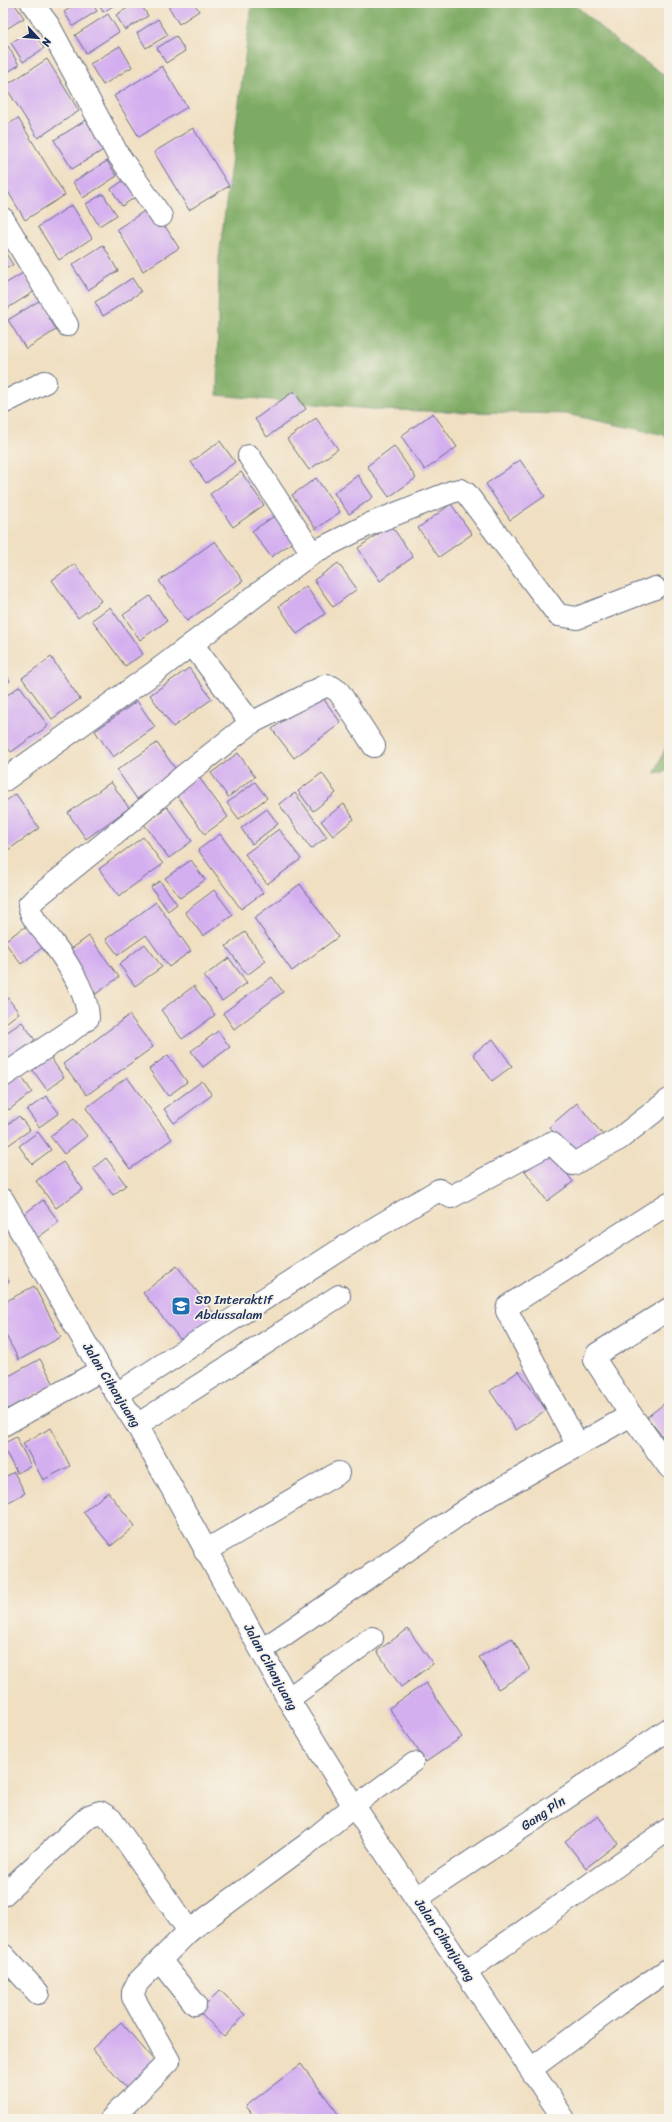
<svg xmlns="http://www.w3.org/2000/svg" width="672" height="2122" font-family="Sriracha,sans-serif">
<style>
.forest{fill:#7eab64;stroke:#4c6d61}
.building{fill:#d4aff0}
.lines{fill:none;stroke-linecap:round;stroke-linejoin:round}
.service-casing{stroke:#666d81;stroke-width:21}
.minor-casing{stroke:#666d81;stroke-width:24}
.tertiary-casing{stroke:#666d81;stroke-width:24}
.secondary-casing{stroke:#666d81;stroke-width:24}
.service{stroke:#fff;stroke-width:19}
.minor{stroke:#fff;stroke-width:22}
.tertiary{stroke:#fff;stroke-width:22}
.secondary{stroke:#fff;stroke-width:22}
.labels{text-anchor:middle;dominant-baseline:central;stroke-width:3.5;stroke-linejoin:round;paint-order:stroke}
.poi-label{font-size:13px;fill:#1b2f5e;stroke:#f7f3e8;text-anchor:start}
.street-label{font-size:13px;fill:#1b2f5e;stroke:#f7f3e8}
</style>
<rect width="100%" height="100%" fill="#f7f3e8"/>
<filter id="ink" filterUnits="userSpaceOnUse"><feTurbulence type="fractalNoise" baseFrequency=".025" numOctaves="2"/><feDisplacementMap in="SourceGraphic" scale="8" xChannelSelector="R" yChannelSelector="G"/><feConvolveMatrix kernelMatrix="1 2 1 2 8 2 1 2 1" color-interpolation-filters="sRGB"/></filter>
<filter id="wash" filterUnits="userSpaceOnUse"><feTurbulence type="fractalNoise" baseFrequency=".012" numOctaves="4" result="noise"/><feDisplacementMap in="SourceGraphic" scale="16" xChannelSelector="R" yChannelSelector="G"/><feGaussianBlur stdDeviation="0.9" result="paint"/><feColorMatrix in="noise" values="0 0 0 0 0 0 0 0 0 0 0 0 0 0 0 0 0 1.4 0 .05"/><feComposite in="paint" operator="in"/></filter>
<g filter="url(#wash)">
<rect width="100%" height="100%" fill="#f0dfc1"/>
<g class="forest">
<polygon points="252,3 573,3 619,44 669,78 669,436 566,414 381,410 217,395 219,257"/>
<polygon points="669,740 669,771 655,773"/>
</g>
<g id="blocks">
<g class="building">
<polygon points="3,3 14,3 24,18 3,31"/>
<polygon points="78,3 92,3 97,11 73,26 64,12"/>
<polygon points="98,3 118,3 103,12"/>
<polygon points="136,3 140,3 148,16 125,30 116,15"/>
<polygon points="173,3 194,3 199,11 179,24 168,6"/>
<polygon points="108,14 119,32 86,53 75,35"/>
<polygon points="158,19 168,35 146,48 137,33"/>
<polygon points="32,29 44,48 23,62 11,43"/>
<polygon points="176,36 185,51 166,63 157,48"/>
<polygon points="8,46 19,65 3,75 3,49"/>
<polygon points="120,46 132,67 103,85 90,64"/>
<polygon points="47,59 79,111 38,138 5,86"/>
<polygon points="162,66 187,107 139,137 114,96"/>
<polygon points="18,118 65,195 25,220 3,183 3,128"/>
<polygon points="86,120 105,149 72,169 54,140"/>
<polygon points="193,128 229,186 189,210 154,152"/>
<polygon points="107,161 117,176 83,198 73,182"/>
<polygon points="127,178 137,196 122,206 111,189"/>
<polygon points="103,194 117,215 99,226 86,204"/>
<polygon points="72,205 92,238 59,260 38,227"/>
<polygon points="152,206 179,248 143,271 117,229"/>
<polygon points="103,245 118,271 88,290 72,265"/>
<polygon points="3,249 13,265 3,270"/>
<polygon points="23,273 35,291 3,311 3,285"/>
<polygon points="132,278 141,292 103,316 95,302"/>
<polygon points="42,299 59,328 26,349 8,320"/>
<polygon points="294,391 306,409 267,437 255,419"/>
<polygon points="433,413 457,447 425,470 401,436"/>
<polygon points="316,418 338,449 309,470 287,439"/>
<polygon points="220,441 235,462 206,483 191,462"/>
<polygon points="394,446 416,478 389,497 367,466"/>
<polygon points="520,460 545,496 510,520 486,484"/>
<polygon points="241,472 264,505 233,527 210,494"/>
<polygon points="358,475 373,497 349,514 334,493"/>
<polygon points="316,478 340,512 316,529 292,495"/>
<polygon points="451,504 472,534 439,557 418,528"/>
<polygon points="279,513 297,539 271,557 252,531"/>
<polygon points="391,525 413,557 380,581 358,548"/>
<polygon points="215,541 243,581 187,621 159,581"/>
<polygon points="338,563 357,589 333,607 314,580"/>
<polygon points="75,564 101,601 78,618 52,580"/>
<polygon points="306,586 325,614 297,634 279,606"/>
<polygon points="150,596 167,621 140,640 123,615"/>
<polygon points="110,607 143,654 125,666 92,620"/>
<polygon points="51,657 80,699 52,719 22,678"/>
<polygon points="189,668 212,699 173,727 150,695"/>
<polygon points="3,670 10,681 3,686"/>
<polygon points="20,686 48,726 11,752 3,741 3,698"/>
<polygon points="320,694 341,723 294,758 272,729"/>
<polygon points="137,701 155,727 113,757 95,731"/>
<polygon points="157,743 177,771 137,799 117,770"/>
<polygon points="238,753 255,777 228,797 211,773"/>
<polygon points="322,773 336,793 313,811 298,791"/>
<polygon points="198,776 228,817 205,834 175,793"/>
<polygon points="111,782 129,808 86,839 68,813"/>
<polygon points="255,782 267,798 239,819 227,803"/>
<polygon points="295,793 327,837 311,849 279,804"/>
<polygon points="16,794 39,828 8,850 3,842 3,803"/>
<polygon points="344,804 354,819 333,836 321,821"/>
<polygon points="167,807 192,841 169,858 144,824"/>
<polygon points="267,809 278,824 252,844 241,828"/>
<polygon points="279,829 301,859 267,884 245,854"/>
<polygon points="220,834 263,893 241,909 198,850"/>
<polygon points="143,837 163,864 119,896 99,869"/>
<polygon points="191,860 205,880 180,898 165,878"/>
<polygon points="160,881 177,904 168,911 151,887"/>
<polygon points="300,884 338,937 292,971 254,918"/>
<polygon points="214,890 233,915 203,936 185,912"/>
<polygon points="156,902 191,951 169,967 146,935 118,955 106,939"/>
<polygon points="28,925 43,947 21,964 4,941"/>
<polygon points="245,932 266,961 247,975 226,946"/>
<polygon points="89,936 119,977 96,994 66,953"/>
<polygon points="145,944 162,967 135,986 119,964"/>
<polygon points="229,958 247,983 222,1001 204,976"/>
<polygon points="272,977 283,992 234,1029 223,1013"/>
<polygon points="194,986 215,1015 182,1039 161,1010"/>
<polygon points="4,993 19,1013 3,1025 3,994"/>
<polygon points="129,1015 153,1047 87,1095 63,1064"/>
<polygon points="22,1022 35,1040 3,1064 3,1035"/>
<polygon points="218,1031 230,1047 203,1067 191,1051"/>
<polygon points="493,1039 512,1066 492,1081 473,1054"/>
<polygon points="168,1055 187,1082 168,1096 149,1069"/>
<polygon points="50,1057 64,1077 47,1090 32,1069"/>
<polygon points="19,1073 32,1092 9,1110 3,1101 3,1085"/>
<polygon points="127,1077 172,1139 130,1169 86,1108"/>
<polygon points="202,1081 212,1095 174,1123 164,1109"/>
<polygon points="46,1096 59,1113 39,1127 27,1110"/>
<polygon points="577,1103 603,1135 575,1158 549,1127"/>
<polygon points="19,1116 30,1130 7,1146 3,1140 3,1128"/>
<polygon points="74,1119 87,1136 64,1154 50,1136"/>
<polygon points="38,1132 51,1150 32,1164 19,1146"/>
<polygon points="552,1152 573,1182 547,1201 525,1171"/>
<polygon points="106,1158 126,1185 113,1195 93,1168"/>
<polygon points="63,1162 83,1189 56,1208 36,1181"/>
<polygon points="43,1200 59,1222 36,1239 20,1217"/>
<polygon points="177,1266 218,1318 185,1345 143,1293"/>
<polygon points="3,1272 9,1282 3,1286"/>
<polygon points="34,1286 61,1337 19,1360 3,1330 3,1303"/>
<polygon points="40,1359 54,1384 6,1410 3,1405 3,1379"/>
<polygon points="519,1371 546,1410 516,1430 490,1391"/>
<polygon points="669,1400 669,1437 665,1440 647,1417"/>
<polygon points="51,1428 70,1466 43,1480 23,1443"/>
<polygon points="16,1437 31,1466 17,1473 3,1447 3,1444"/>
<polygon points="14,1472 25,1493 7,1503 3,1496 3,1478"/>
<polygon points="108,1492 135,1526 111,1546 83,1512"/>
<polygon points="408,1629 433,1664 401,1687 377,1651"/>
<polygon points="512,1638 530,1670 498,1689 479,1657"/>
<polygon points="426,1683 462,1737 426,1762 389,1708"/>
<polygon points="598,1816 618,1843 586,1868 565,1841"/>
<polygon points="220,1990 245,2015 224,2037 199,2011"/>
<polygon points="121,2022 156,2063 127,2089 92,2049"/>
<polygon points="301,2064 342,2119 256,2119 246,2106"/>
</g>
</g>
</g>
<g filter="url(#ink)">
<use href="#blocks" fill-opacity="0" stroke="#666d81" stroke-width="1"/>
<g class="lines">
<defs>
<polyline id="service" points="354,1806 414,1762"/>
<g id="minor">
<polyline points="32,3 49,26 117,153 161,216"/>
<polyline points="3,219 67,325"/>
<polyline points="3,403 45,382"/>
<polyline points="249,456 312,553"/>
<polyline points="192,644 251,723 325,686 332,687 339,692 374,746"/>
<polyline points="3,781 155,672 312,553 370,524 454,491 460,490 466,493 558,615 577,618 655,588"/>
<path d="M3,1076L72,1030L88,1018C88,992 65,959 50,939C41,928 31,919 29,905L36,898L129,823L182,777L251,723"/>
<polyline points="669,1309 597,1354 595,1360 631,1415 669,1467"/>
<polyline points="117,1394 360,1237 439,1190 451,1197 551,1143 573,1164 619,1139 669,1100"/>
<polyline points="137,1425 339,1296"/>
<polyline points="577,1444 507,1311 508,1306 669,1203"/>
<polyline points="205,1551 338,1473"/>
<polyline points="262,1650 473,1505 631,1415"/>
<polyline points="288,1699 372,1638"/>
<polyline points="3,1895 89,1816 100,1812 111,1819 189,1931 306,1845 354,1806"/>
<polyline points="417,1898 669,1729"/>
<polyline points="3,1955 38,1993"/>
<polyline points="160,1960 195,2004"/>
<polyline points="467,1971 669,1829"/>
<polyline points="531,2069 618,2004 669,1969"/>
<polyline points="111,2119 169,2061 133,1997 133,1992 138,1982 189,1931"/>
</g>
<polyline id="tertiary" points="3,1425 101,1370"/>
<polyline id="secondary" points="3,1200 101,1370 137,1425 288,1699 354,1806 564,2119"/>
</defs>
<use href="#service" class="service-casing"/>
<use href="#minor" class="minor-casing"/>
<use href="#tertiary" class="tertiary-casing"/>
<use href="#secondary" class="secondary-casing"/>
<use href="#service" class="service"/>
<use href="#minor" class="minor"/>
<use href="#tertiary" class="tertiary"/>
<use href="#secondary" class="secondary"/>
</g>
</g>
<defs>
<symbol id="school-square" viewBox="-11 -11 22 22"><rect x="-9" y="-9" width="18" height="18" rx="4" fill="#1f6fb2" stroke="#f7f3e8"/><path d="M0-5L7-2L0 1L-7-2ZM-4 1L0 2.5L4 1V4Q0 6-4 4Z" fill="#fff"/></symbol>
</defs>
<g fill-rule="evenodd">
<use href="#school-square" x="170" y="1295" width="22" height="22"/>
</g>
<g class="labels">
<g class="poi-label">
<text x="195" y="1299">SD Interaktif<tspan x="195" dy="15">Abdussalam</tspan></text>
</g>
<g class="street-label">
<text transform="translate(112 1385) rotate(58)">Jalan Cihanjuang</text>
<text transform="translate(271 1667) rotate(61)">Jalan Cihanjuang</text>
<text transform="translate(543 1813) rotate(-34)">Gang Pln</text>
<text transform="translate(445 1940) rotate(56)">Jalan Cihanjuang</text>
</g>
</g>
<rect width="672" height="2122" fill="none" stroke="#f7f3e8" stroke-width="16"/>
<g transform="translate(38 38) rotate(116)" stroke="#f7f3e8" stroke-width="3" paint-order="stroke">
<path d="M0-3L7 15L0 10L-7 15Z" fill="#1b2f5e"/>
<text y="-6" font-size="11" font-weight="bold" text-anchor="middle" fill="#1b2f5e">N</text>
</g>
</svg>
